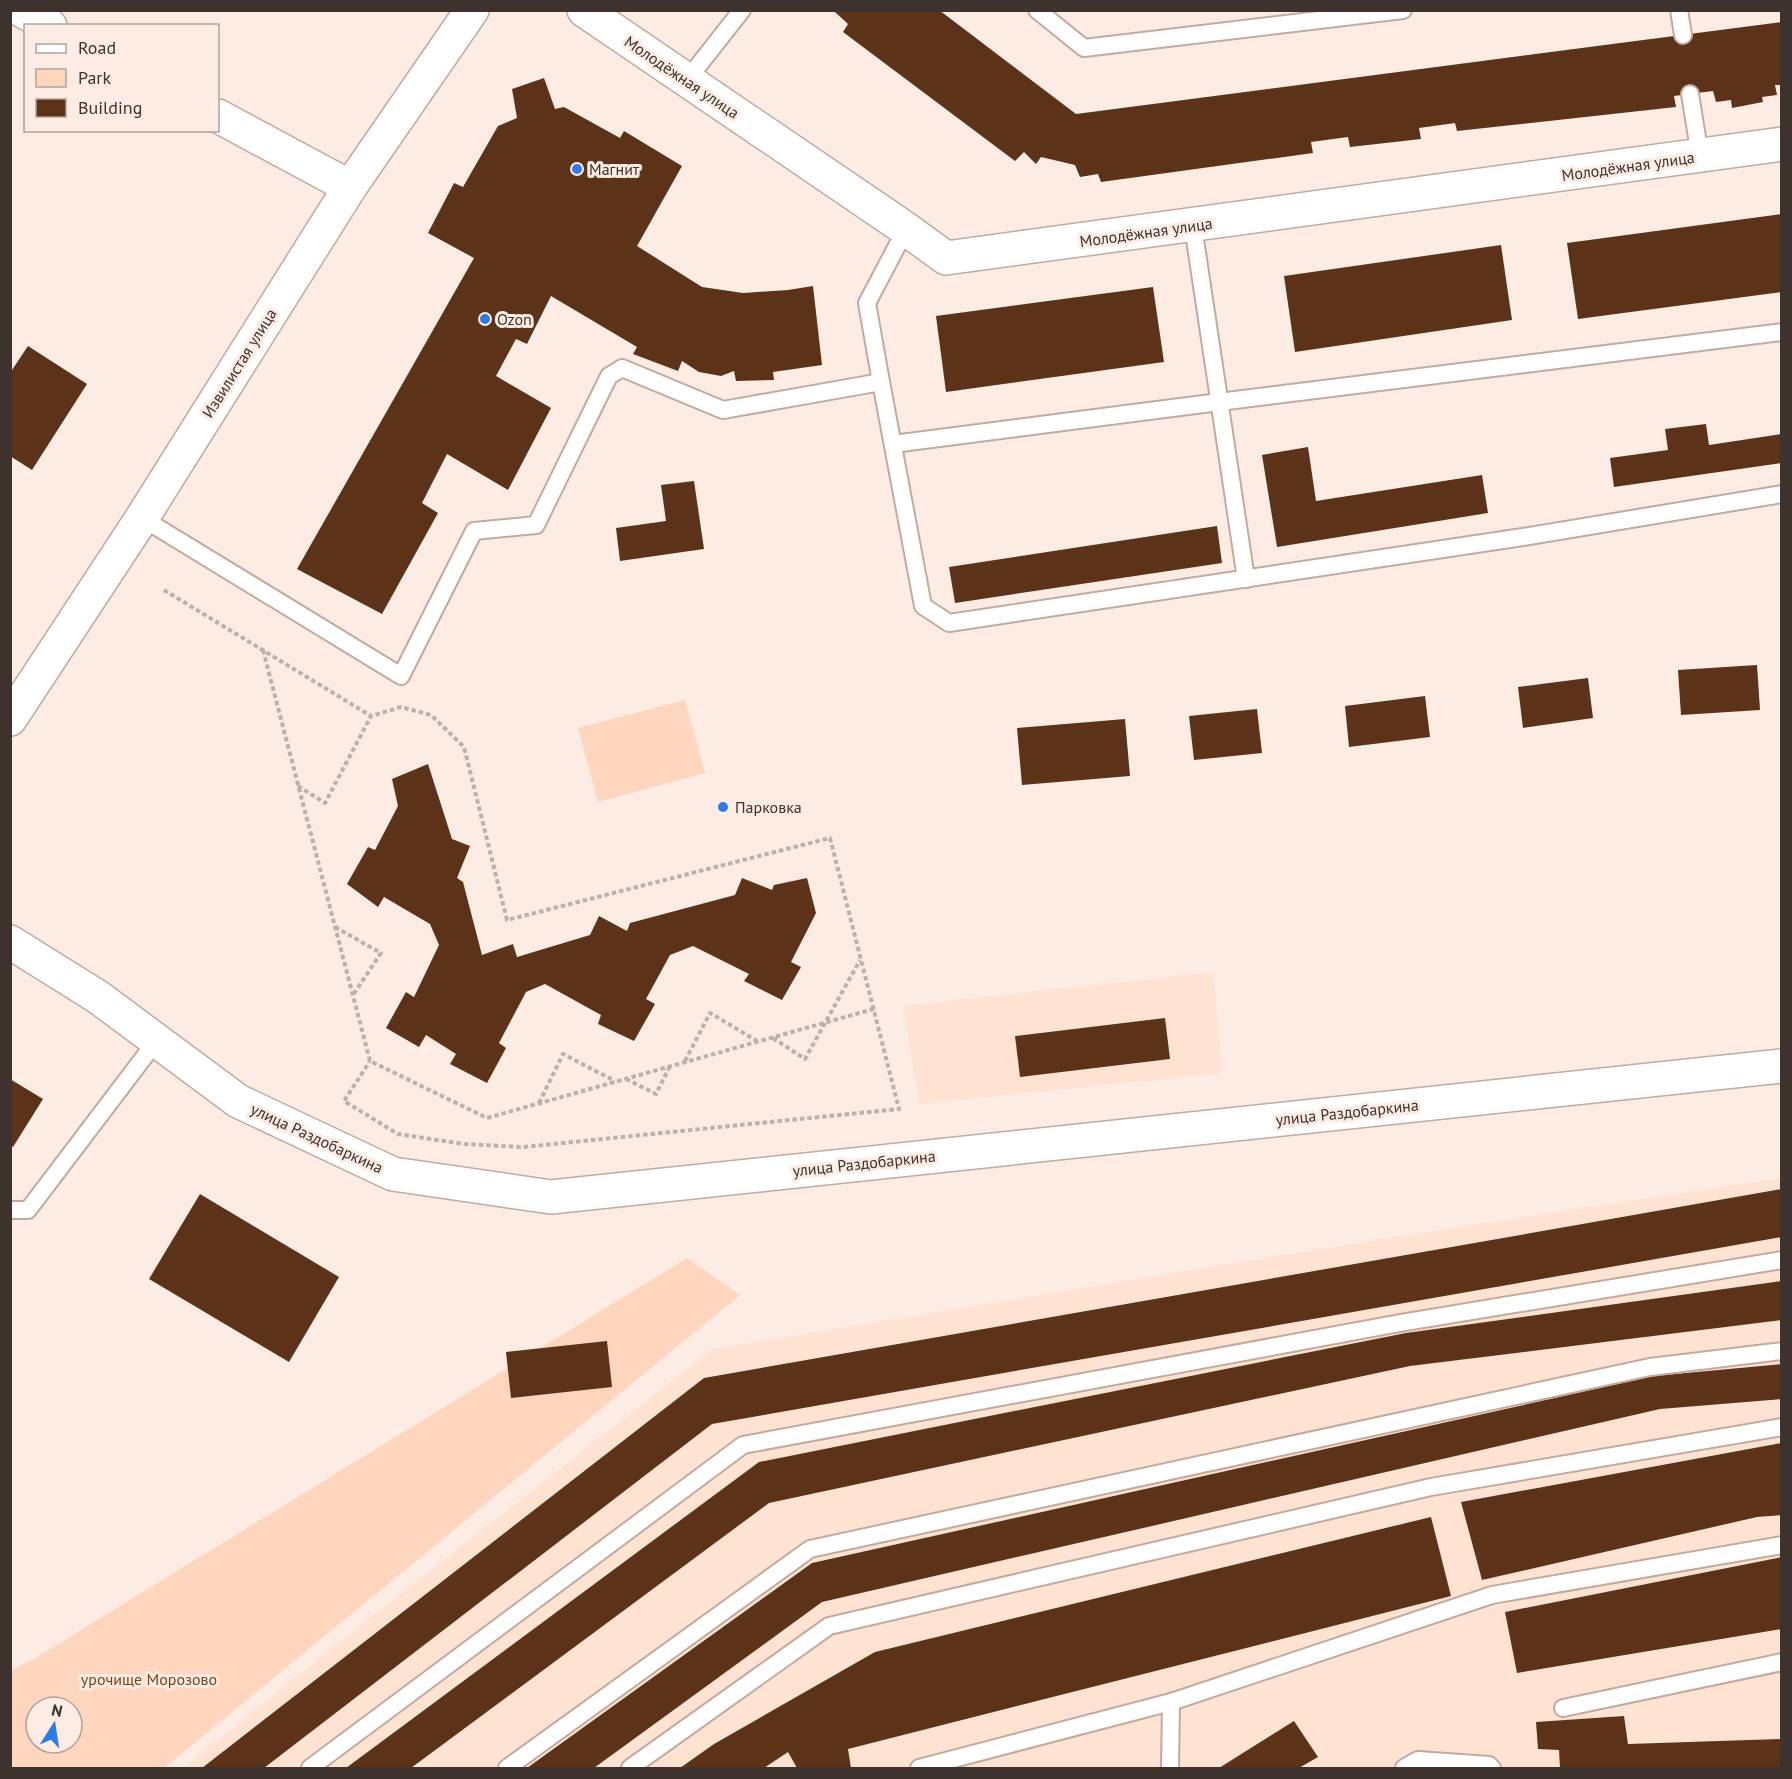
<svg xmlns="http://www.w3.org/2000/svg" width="1792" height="1779" font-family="'PT Sans',sans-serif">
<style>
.built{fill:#fee3d3}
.green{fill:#fed6be;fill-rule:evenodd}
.building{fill:#5c3318}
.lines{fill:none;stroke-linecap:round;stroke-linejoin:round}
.service-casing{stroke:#c3aa9c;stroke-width:20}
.minor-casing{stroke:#c3aa9c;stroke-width:36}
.tertiary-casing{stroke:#c3aa9c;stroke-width:36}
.path{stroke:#bfb1a9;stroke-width:4;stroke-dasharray:4.5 3;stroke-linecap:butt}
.service{stroke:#fff;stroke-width:16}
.minor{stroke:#fff;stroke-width:33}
.tertiary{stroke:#fff;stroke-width:33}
.poi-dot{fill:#2c7ce7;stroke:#fcece3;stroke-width:2}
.labels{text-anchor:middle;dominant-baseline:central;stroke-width:6;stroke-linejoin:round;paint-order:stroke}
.street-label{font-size:16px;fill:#3d322d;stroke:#fcece3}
.poi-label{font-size:16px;fill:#3d322d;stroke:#fcece3;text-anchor:start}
.park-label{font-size:16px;fill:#804217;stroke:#fcece3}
</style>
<rect width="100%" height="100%" fill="#fcece3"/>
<g class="built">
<polygon points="1213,972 1222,1073 919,1104 904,1006"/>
<polygon points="1781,1178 1781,1768 183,1768 375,1614 713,1349 1401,1236"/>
</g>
<g class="green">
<polygon points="685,700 705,773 598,802 578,728"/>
<path d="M687,1258L740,1295L164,1768H11L10,1671L37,1657ZM36,1707H72V1743H36Z"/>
</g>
<g class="building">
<polygon points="837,10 939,10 1076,114 1782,22 1782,85 1775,85 1777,95 1762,97 1763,102 1732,108 1731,100 1716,102 1713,91 1674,96 1676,107 1457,131 1455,123 1419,128 1421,139 1350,147 1348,137 1311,142 1313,153 1101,182 1098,174 1080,177 1075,165 1041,157 1036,164 1024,152 1015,161 843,32 848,24 835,12"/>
<polygon points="544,78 555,109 564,107 620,138 624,131 682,166 637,246 702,287 743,293 788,290 813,286 822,365 773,372 774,380 736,381 734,371 721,376 699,372 682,361 678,371 633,354 637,347 551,296 527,344 516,339 496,376 551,408 508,490 447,454 422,503 438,513 382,614 297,569 474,258 428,233 454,183 463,187 498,126 517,118 512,89"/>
<polygon points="1782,214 1782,292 1578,319 1567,243"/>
<polygon points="1501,245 1512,320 1295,352 1284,276"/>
<polygon points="1153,287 1164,362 946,392 936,316"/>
<polygon points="28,346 87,384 32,470 10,456 10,373"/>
<polygon points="1706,424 1709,445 1782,434 1782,463 1614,487 1610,458 1668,450 1665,429"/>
<polygon points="1308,447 1316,501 1482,475 1488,513 1277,547 1262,455"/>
<polygon points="694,481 704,549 620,561 616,528 666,521 661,485"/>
<polygon points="1217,526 1222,563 955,603 949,567"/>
<polygon points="1757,665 1760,710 1681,715 1678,670"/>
<polygon points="1588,678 1593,718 1523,728 1518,687"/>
<polygon points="1425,696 1430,737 1349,747 1345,706"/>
<polygon points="1257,709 1262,753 1194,760 1189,716"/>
<polygon points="1125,719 1130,776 1022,785 1017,728"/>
<polygon points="428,764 452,839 470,846 457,878 463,882 482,955 513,944 517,957 590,935 599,916 627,931 630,923 735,895 742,878 772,890 774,885 807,878 816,913 791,962 801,967 782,1000 744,981 749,974 693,946 670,955 646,999 655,1004 634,1041 598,1024 601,1015 545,984 526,992 499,1043 506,1048 487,1083 450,1064 456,1054 426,1035 419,1047 386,1028 406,992 414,997 439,945 430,924 384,897 378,907 347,884 368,847 375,850 398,806 392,779"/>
<polygon points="1165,1018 1170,1059 1020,1077 1015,1036"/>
<polygon points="10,1079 43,1099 13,1147 10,1145"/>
<polygon points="1782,1189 1782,1237 712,1424 264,1768 202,1768 704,1378"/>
<polygon points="200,1194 339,1277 289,1362 149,1279"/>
<polygon points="1782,1281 1782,1320 1410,1366 769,1503 411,1768 346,1768 759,1462 1406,1333"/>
<polygon points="607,1341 612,1387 511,1398 506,1352"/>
<polygon points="1782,1364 1782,1399 1660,1409 822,1602 594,1768 527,1768 812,1563 1654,1376"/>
<polygon points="1782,1443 1782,1515 1757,1517 1482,1580 1461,1502"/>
<polygon points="1431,1517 1451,1596 848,1749 851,1768 797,1768 788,1752 764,1768 680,1768 714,1744 875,1652"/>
<polygon points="1782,1557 1782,1629 1517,1673 1505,1612"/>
<polygon points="1624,1716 1628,1744 1782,1739 1782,1768 1560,1768 1559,1750 1538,1749 1536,1722"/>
<polygon points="1294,1721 1318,1757 1299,1768 1219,1768"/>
</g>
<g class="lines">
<defs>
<g id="service">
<polyline points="1037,10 1084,48 1403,10"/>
<polyline points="1679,10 1683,35"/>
<polyline points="687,80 742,10"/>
<polyline points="1690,94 1700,156"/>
<polyline points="1193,226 1246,579"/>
<polyline points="881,382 923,606 949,623 1523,537 1782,494"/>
<polyline points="893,444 1219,402 1782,332"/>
<polyline points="142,518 401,676 474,531 536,525 609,376 622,368 723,410 881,382 867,303 906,229"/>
<polyline points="10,1210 28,1210 157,1040"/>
<polyline points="1563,1708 1782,1662"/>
<polyline points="310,1768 743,1445 1400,1323 1782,1260"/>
<polyline points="507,1768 810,1549 1650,1367 1782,1351"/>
<polyline points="630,1768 829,1626 1431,1487 1782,1427"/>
<polyline points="919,1768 1171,1702 1492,1595 1782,1545"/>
<polyline points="1170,1768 1171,1702"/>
<polyline points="1404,1768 1418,1760 1489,1765 1492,1768"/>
</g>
<g id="minor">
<polyline points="21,10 50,26"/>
<polyline points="584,10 906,229 946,258 1782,144"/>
<polyline points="218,116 350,187"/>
<polyline points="10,719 142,518 350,187 472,10"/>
</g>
<polyline id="tertiary" points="10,942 98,997 238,1101 393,1174 551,1197 1782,1066"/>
</defs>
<use href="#service" class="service-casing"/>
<use href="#minor" class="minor-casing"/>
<use href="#tertiary" class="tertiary-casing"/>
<g class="path">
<polyline points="164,590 371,716"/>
<polyline points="263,650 370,1061 487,1118 877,1008"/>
<polyline points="298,786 325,803 371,716 401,707 431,715 464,747 507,920 830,838 899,1109 523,1147 464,1144 398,1134 344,1101 370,1061"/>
<polyline points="335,927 381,953 353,995"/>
<polyline points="773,1038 805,1059 860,960"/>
<polyline points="685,1061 710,1013 757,1041"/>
<polyline points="626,1079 656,1094 670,1066"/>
<polyline points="539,1103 563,1054 615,1081"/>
</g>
<use href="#service" class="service"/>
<use href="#minor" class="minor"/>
<use href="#tertiary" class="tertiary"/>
</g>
<g class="poi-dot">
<circle cx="577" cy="169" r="6"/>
<circle cx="485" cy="319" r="6"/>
<circle cx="723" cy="807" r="6"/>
</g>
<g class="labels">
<g class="street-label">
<text transform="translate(682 77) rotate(34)">Молодёжная улица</text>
<text transform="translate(1628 166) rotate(-8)">Молодёжная улица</text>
<text transform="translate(1146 232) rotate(-8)">Молодёжная улица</text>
<text transform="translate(239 363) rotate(-58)">Извилистая улица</text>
<text transform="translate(1347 1112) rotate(-6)">улица Раздобаркина</text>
<text transform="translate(317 1138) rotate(25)">улица Раздобаркина</text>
<text transform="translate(864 1163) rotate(-6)">улица Раздобаркина</text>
</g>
<g class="poi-label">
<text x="589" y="169">Магнит</text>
<text x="497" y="319">Ozon</text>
<text x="735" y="807">Парковка</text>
</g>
<g class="park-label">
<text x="149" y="1679">урочище Морозово</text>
</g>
</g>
<rect width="1792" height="1779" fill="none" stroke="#3d322d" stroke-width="24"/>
<rect x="24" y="24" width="195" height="108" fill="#fcece3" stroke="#b0a29a" stroke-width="1.5"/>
<rect x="36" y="44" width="30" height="9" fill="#ffffff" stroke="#b0a29a" stroke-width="1.5"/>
<text x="78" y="54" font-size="18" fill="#3d322d">Road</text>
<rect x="36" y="69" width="30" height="18" fill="#fed6be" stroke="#b0a29a" stroke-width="1.5"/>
<text x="78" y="84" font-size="18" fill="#3d322d">Park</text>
<rect x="36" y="99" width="30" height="18" fill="#5c3318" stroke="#b0a29a" stroke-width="1.5"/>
<text x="78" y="114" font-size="18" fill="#3d322d">Building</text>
<g transform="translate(54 1725) rotate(12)"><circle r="28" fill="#fcece3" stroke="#b0a29a" stroke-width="1.5"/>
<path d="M0-4.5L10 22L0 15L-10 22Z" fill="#2c7ce7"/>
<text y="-9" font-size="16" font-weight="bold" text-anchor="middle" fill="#3d322d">N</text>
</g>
</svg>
